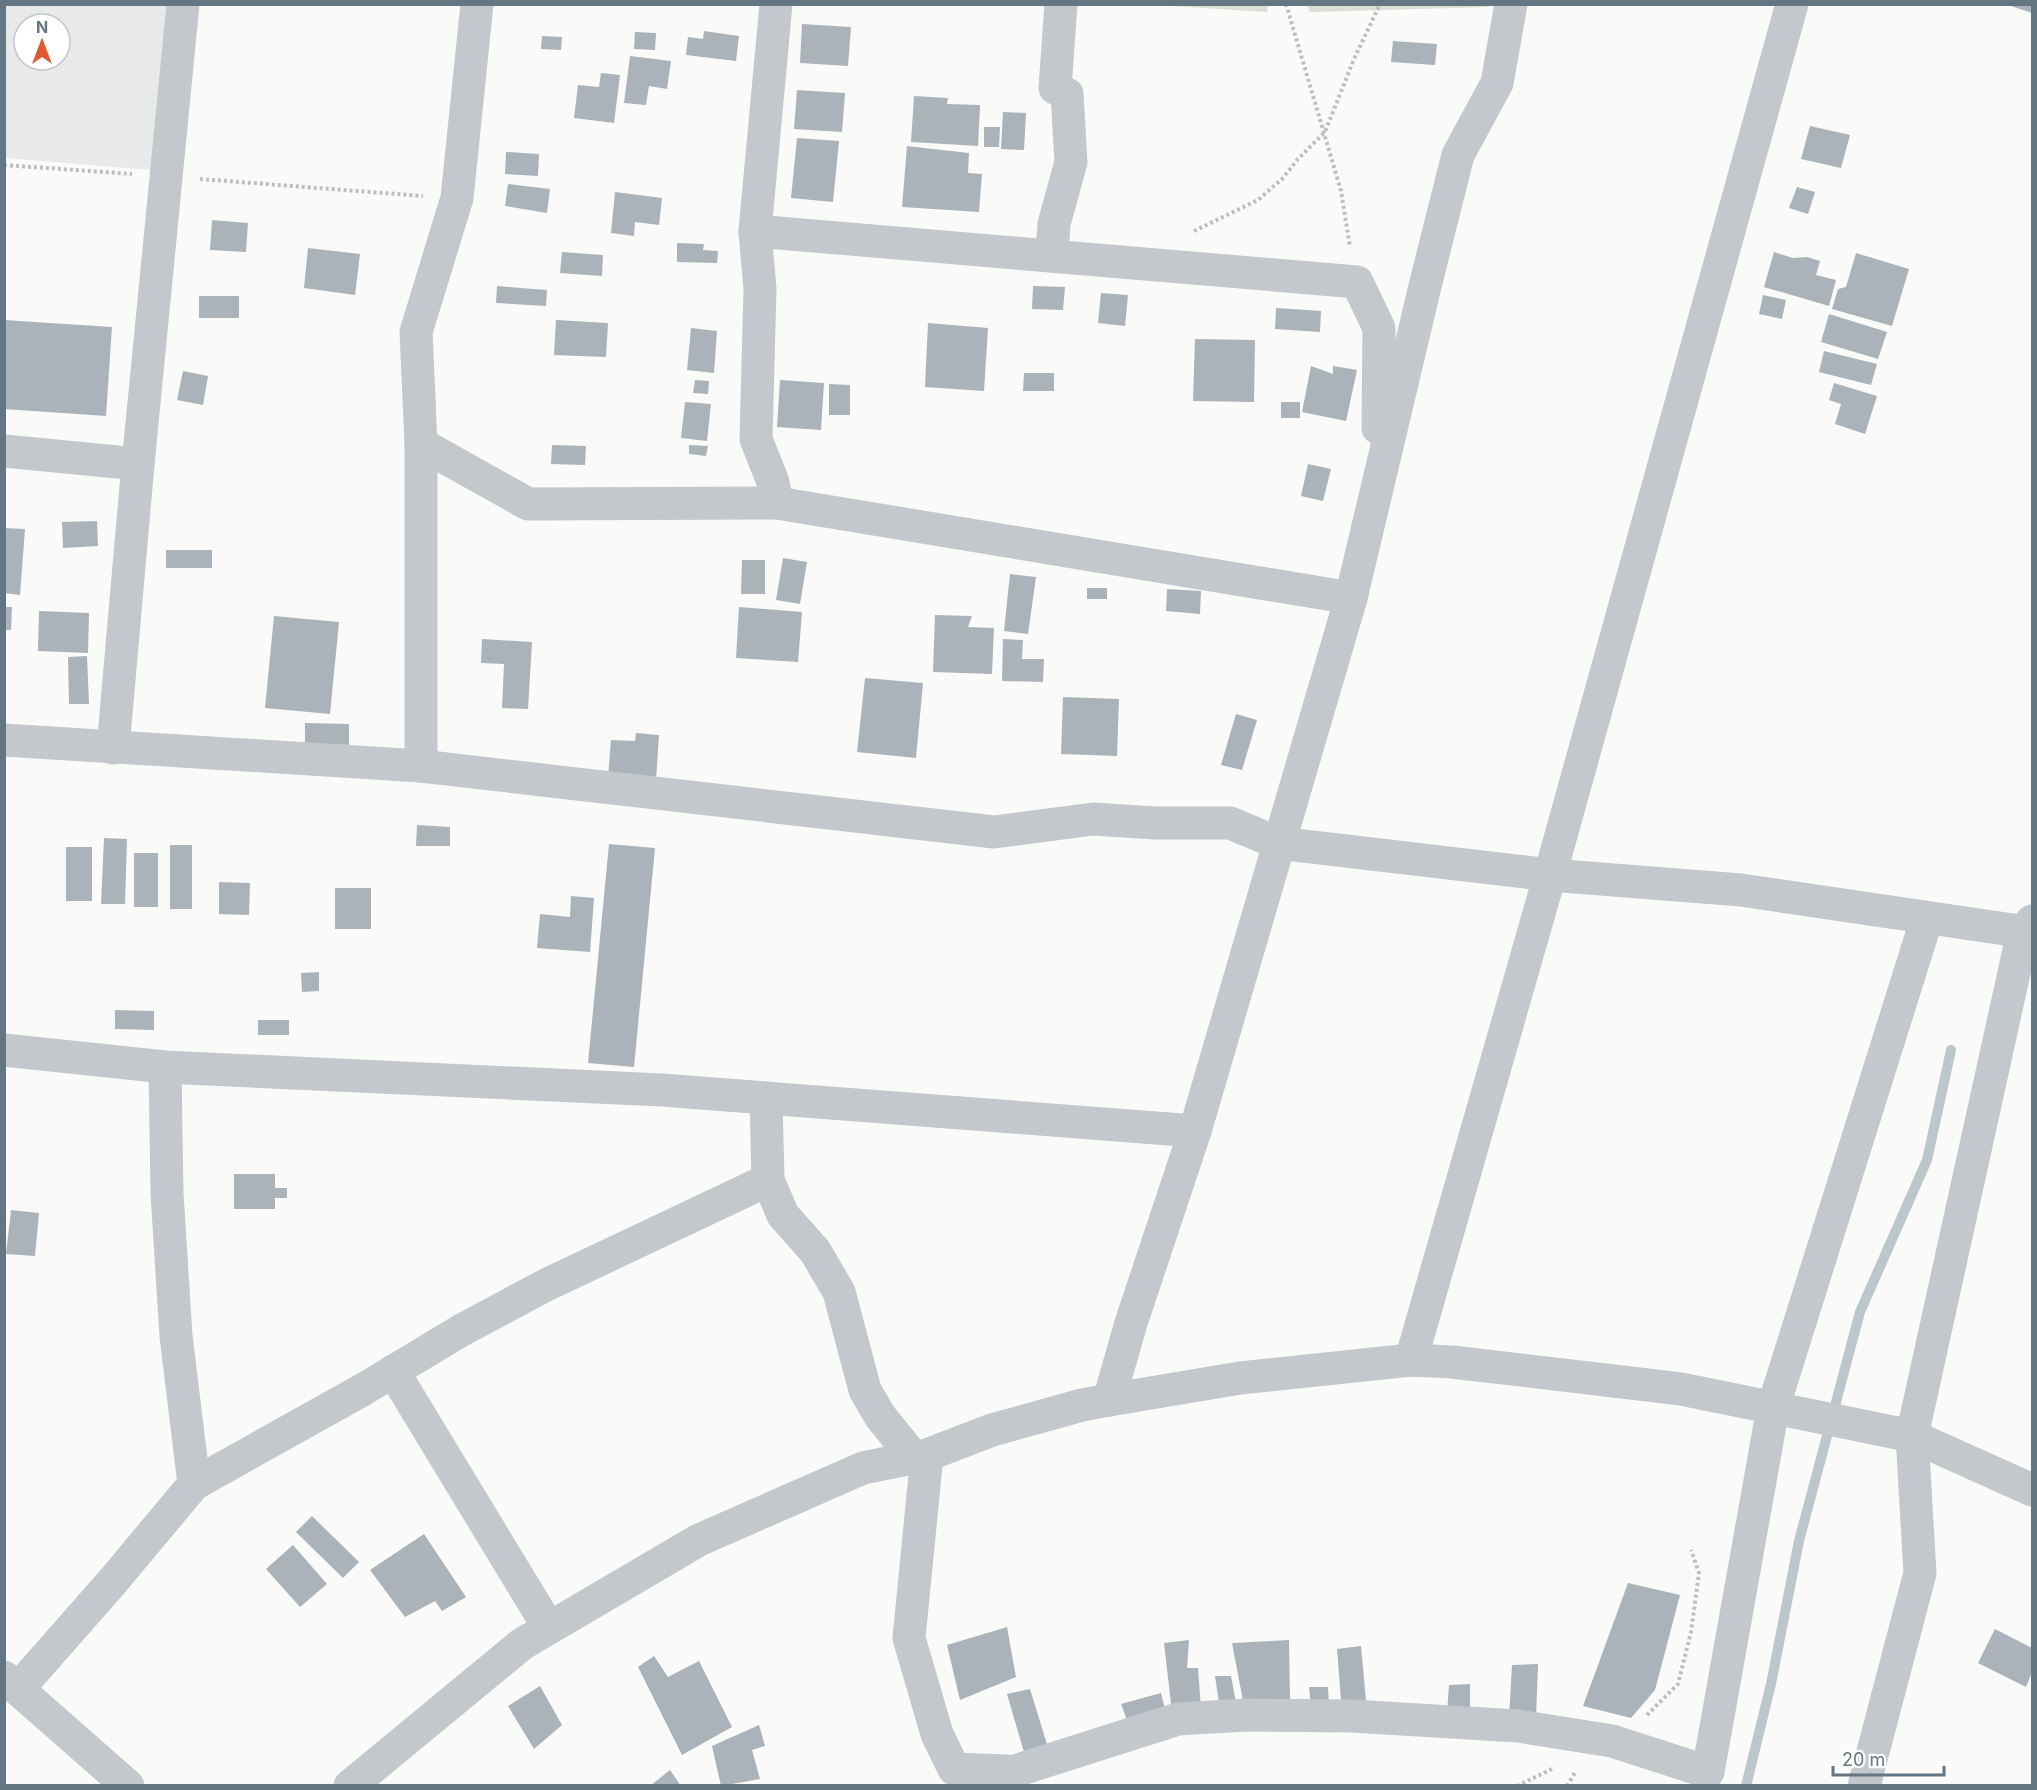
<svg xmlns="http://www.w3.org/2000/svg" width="2037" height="1790" font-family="Inter,sans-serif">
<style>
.built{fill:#e8e9e9;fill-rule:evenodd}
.green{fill:#dadfd7}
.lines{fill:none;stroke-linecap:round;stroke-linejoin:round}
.stream{stroke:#bbc7cb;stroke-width:10}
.building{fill:#aab3b9}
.path{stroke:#bbbfc2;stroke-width:4;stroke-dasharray:3 3;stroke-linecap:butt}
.street{stroke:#c3c8cc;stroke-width:33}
</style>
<rect width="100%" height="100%" fill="#fafaf8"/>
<path class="built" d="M4,5H179L164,171L5,158ZM24,24H60V60H24Z"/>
<g class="green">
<polygon points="1092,5 1268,4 1268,5 1267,12 1171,6 1092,6"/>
<polygon points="1307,5 1489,5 1488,7 1310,12"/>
</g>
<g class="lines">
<polyline class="stream" points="1746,1786 1771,1684 1799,1541 1860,1312 1927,1160 1951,1050"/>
</g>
<g class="building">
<polygon points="2008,4 2032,4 2032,13 2008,5"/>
<polygon points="802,24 851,27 848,66 800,63"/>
<polygon points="704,31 739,36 736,61 686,55 688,37 703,39"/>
<polygon points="635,32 656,33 655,50 634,49"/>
<polygon points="542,36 562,37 561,50 541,49"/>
<polygon points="1393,41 1437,44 1435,65 1391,62"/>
<polygon points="630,56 671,61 667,89 649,86 646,105 624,103"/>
<polygon points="601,73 620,75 614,123 574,118 578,85 599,87"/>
<polygon points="797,90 845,93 842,132 794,129"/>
<polygon points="914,96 948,98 947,104 980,105 978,146 911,142"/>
<polygon points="1003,112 1026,113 1024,150 1001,149"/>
<polygon points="1810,126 1850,135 1841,168 1801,159"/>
<polygon points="984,127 1000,127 999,147 984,147"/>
<polygon points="797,138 839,141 833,202 791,198"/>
<polygon points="907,146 969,153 968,173 982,174 979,212 902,207"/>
<polygon points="506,152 539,154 538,176 505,174"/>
<polygon points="508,184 550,189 547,213 505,206"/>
<polygon points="1797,187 1815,192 1808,214 1789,208"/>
<polygon points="615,192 662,198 659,225 635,222 634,236 611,233"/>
<polygon points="212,220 248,223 246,252 210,250"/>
<polygon points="677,243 704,244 703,250 718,251 717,263 677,262"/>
<polygon points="308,248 360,254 355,295 304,288"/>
<polygon points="562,252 603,255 602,276 560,273"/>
<polygon points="1774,252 1793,258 1807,257 1820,261 1816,275 1836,280 1829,306 1764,287"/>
<polygon points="1856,253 1909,269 1892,326 1832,309 1838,289 1846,287"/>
<polygon points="497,286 547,290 546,306 496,303"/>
<polygon points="1033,286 1065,287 1063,310 1032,309"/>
<polygon points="1101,293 1128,295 1125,326 1098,323"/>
<polygon points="1763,295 1786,300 1782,319 1759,314"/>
<rect x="199" y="296" width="40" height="22"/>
<polygon points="1276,308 1321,311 1320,332 1275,329"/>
<polygon points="1829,314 1887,332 1878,359 1821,342"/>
<polygon points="4,320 112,327 106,416 4,409"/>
<polygon points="556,320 608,323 606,357 554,355"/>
<polygon points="928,323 988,328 984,391 925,387"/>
<polygon points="691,328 717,331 714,373 687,370"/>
<polygon points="1195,339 1255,340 1254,402 1193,401"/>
<polygon points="1824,351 1877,364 1871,385 1819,372"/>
<polygon points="1311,366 1333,374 1333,366 1357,370 1346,421 1302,412"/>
<polygon points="183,371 208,376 203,405 177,400"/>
<polygon points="1024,373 1054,373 1054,391 1023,391"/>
<polygon points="695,380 709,381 708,394 693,393"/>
<polygon points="780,380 824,383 821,430 777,427"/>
<polygon points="1834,383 1877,396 1865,434 1835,424 1841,404 1829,400"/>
<polygon points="829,384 850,385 850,415 829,415"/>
<polygon points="685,402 711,404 707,441 681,438"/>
<rect x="1281" y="402" width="19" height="16"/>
<polygon points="552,445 586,446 585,465 551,464"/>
<polygon points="689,445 708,446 706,456 689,454"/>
<polygon points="1308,464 1331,469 1323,501 1301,496"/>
<polygon points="97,521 98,546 63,548 62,522"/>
<polygon points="4,528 25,529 20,595 4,593"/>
<rect x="166" y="550" width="46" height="18"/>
<polygon points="783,558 807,562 800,604 776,600"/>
<polygon points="742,560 765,560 765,594 741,594"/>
<polygon points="1010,574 1036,577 1028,634 1004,631"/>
<rect x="1087" y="588" width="20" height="11"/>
<polygon points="1167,589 1201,591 1200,614 1166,611"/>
<polygon points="4,607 12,607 11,630 4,630"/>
<polygon points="739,607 802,612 798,662 736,658"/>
<polygon points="39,611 89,613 88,653 38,651"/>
<polygon points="935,615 972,616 968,627 994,628 992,674 933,672"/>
<polygon points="274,616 339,622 330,714 265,708"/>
<polygon points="482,639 532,642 528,709 502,708 504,664 481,663"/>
<polygon points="1003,639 1023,640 1022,659 1044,659 1043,682 1002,681"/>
<polygon points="87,656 89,704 69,704 68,657"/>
<polygon points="865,678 923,683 916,758 857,752"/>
<polygon points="1063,697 1119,699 1117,756 1061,754"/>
<polygon points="1236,714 1257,720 1242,770 1221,765"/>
<polygon points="305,723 349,724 349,745 305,744"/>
<polygon points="636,733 659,735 656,780 608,777 611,740 635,741"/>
<polygon points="417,825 450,827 450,846 416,846"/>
<polygon points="104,838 127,839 125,904 101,904"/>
<polygon points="609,844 655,848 634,1067 588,1063"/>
<rect x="170" y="845" width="22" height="64"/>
<rect x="66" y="847" width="26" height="54"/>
<rect x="134" y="853" width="24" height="54"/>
<polygon points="219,882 250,883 249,915 219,914"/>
<rect x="335" y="888" width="36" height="41"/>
<polygon points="571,896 594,898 590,952 537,948 540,914 570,917"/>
<polygon points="319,972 319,991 302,992 301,973"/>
<polygon points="115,1010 154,1011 154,1030 115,1029"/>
<rect x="258" y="1020" width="31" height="15"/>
<polygon points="234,1174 275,1174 275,1188 287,1188 287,1198 275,1198 275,1209 234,1209"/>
<polygon points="11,1210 39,1213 35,1256 6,1254"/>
<polygon points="312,1516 359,1562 343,1578 296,1532"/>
<polygon points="424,1534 466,1597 442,1611 435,1601 405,1617 370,1570"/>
<polygon points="293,1545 327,1584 300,1607 266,1569"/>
<polygon points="1628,1583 1680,1595 1655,1690 1631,1718 1583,1706"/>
<polygon points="1007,1627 1016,1677 960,1700 947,1645"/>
<polygon points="1995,1629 2032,1648 2032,1672 2026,1687 1978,1663"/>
<polygon points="1189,1640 1187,1668 1198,1668 1201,1709 1172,1712 1164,1643"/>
<polygon points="1289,1640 1290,1701 1243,1701 1232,1643"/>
<polygon points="1361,1646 1366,1701 1341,1700 1337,1649"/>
<polygon points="654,1656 668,1677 699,1661 732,1727 682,1755 638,1667"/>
<polygon points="1538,1664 1536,1718 1509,1718 1512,1665"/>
<polygon points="1215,1676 1231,1676 1237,1708 1220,1709"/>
<polygon points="1470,1684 1470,1714 1447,1714 1449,1685"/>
<polygon points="540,1686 562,1725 534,1749 508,1706"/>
<polygon points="1309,1687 1328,1687 1329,1707 1311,1707"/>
<polygon points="1030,1689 1049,1751 1026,1759 1007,1694"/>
<polygon points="1161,1693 1166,1713 1130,1728 1121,1704"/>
<polygon points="759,1725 765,1746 752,1750 760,1779 721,1786 712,1746"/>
<polygon points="670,1770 681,1786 650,1786"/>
</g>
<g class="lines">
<g class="path">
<polyline points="1286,4 1341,191 1350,247"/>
<polyline points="4,165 132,174"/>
<polyline points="200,179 423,196"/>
<polyline points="1194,231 1258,200 1282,179 1298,159 1325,132 1354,59 1380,4"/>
<polyline points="1647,1715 1678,1684 1691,1632 1699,1573 1691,1550"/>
<polyline points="1517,1786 1552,1769"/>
<polyline points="1567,1786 1576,1771"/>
</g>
<g class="street">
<polyline points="776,4 755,231 760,289 756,439 773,482 777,503"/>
<polyline points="755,231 1357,282 1379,328 1378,428"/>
<polyline points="1052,255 1054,224 1071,162 1067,94 1055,88 1061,4"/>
<polyline points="421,444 528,504 777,503 1351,598"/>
<polyline points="4,451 138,464"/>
<polyline points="4,740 421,766 994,832 1093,819 1155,823 1230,823 1278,843 1550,875 1741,890 2032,933"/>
<polyline points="113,748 138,464 183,4"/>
<polyline points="421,766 421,444 416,332 457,198 477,4"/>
<polyline points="4,1050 165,1067 662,1090 1195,1131"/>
<polyline points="165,1067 167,1193 176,1336 194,1484"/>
<polyline points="766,1098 768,1180 783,1215 815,1251 839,1292 865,1390 880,1416 914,1458"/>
<polyline points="1411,1360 1550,875 1792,4"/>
<polyline points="393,1371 549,1628"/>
<polyline points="1109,1400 1131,1323 1195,1131 1351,598 1426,282 1458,155 1497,83 1511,4"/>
<polyline points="927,1455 909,1638 937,1734 954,1769 1007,1771"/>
<polyline points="4,1677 128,1786"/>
<polyline points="18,1689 113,1581 194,1484 364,1389 460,1331 546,1285 768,1180"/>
<polyline points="350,1786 522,1644 699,1540 863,1468 927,1455 992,1430 1082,1405 1109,1400 1240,1378 1411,1360 1452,1362 1681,1389 1912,1436 2032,1490"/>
<polyline points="980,1786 1015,1771 1178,1719 1246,1715 1352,1716 1518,1726 1612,1741 1708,1772 1773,1408 1927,918"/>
<polyline points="1864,1786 1920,1573 1912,1436 2023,932 2032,921"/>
</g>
</g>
<rect width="2037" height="1790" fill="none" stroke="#657683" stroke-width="12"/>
<g transform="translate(42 42)"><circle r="28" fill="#ffffff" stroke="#c1c8cd" stroke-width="1.5"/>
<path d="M0-4.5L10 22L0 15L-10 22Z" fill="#e4572e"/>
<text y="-9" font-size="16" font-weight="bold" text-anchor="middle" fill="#657683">N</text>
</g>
<path d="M1833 1766v9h111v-9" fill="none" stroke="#657683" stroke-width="3"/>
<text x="1842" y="1766" font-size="18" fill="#657683" stroke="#ffffff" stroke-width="4.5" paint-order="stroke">20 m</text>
</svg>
